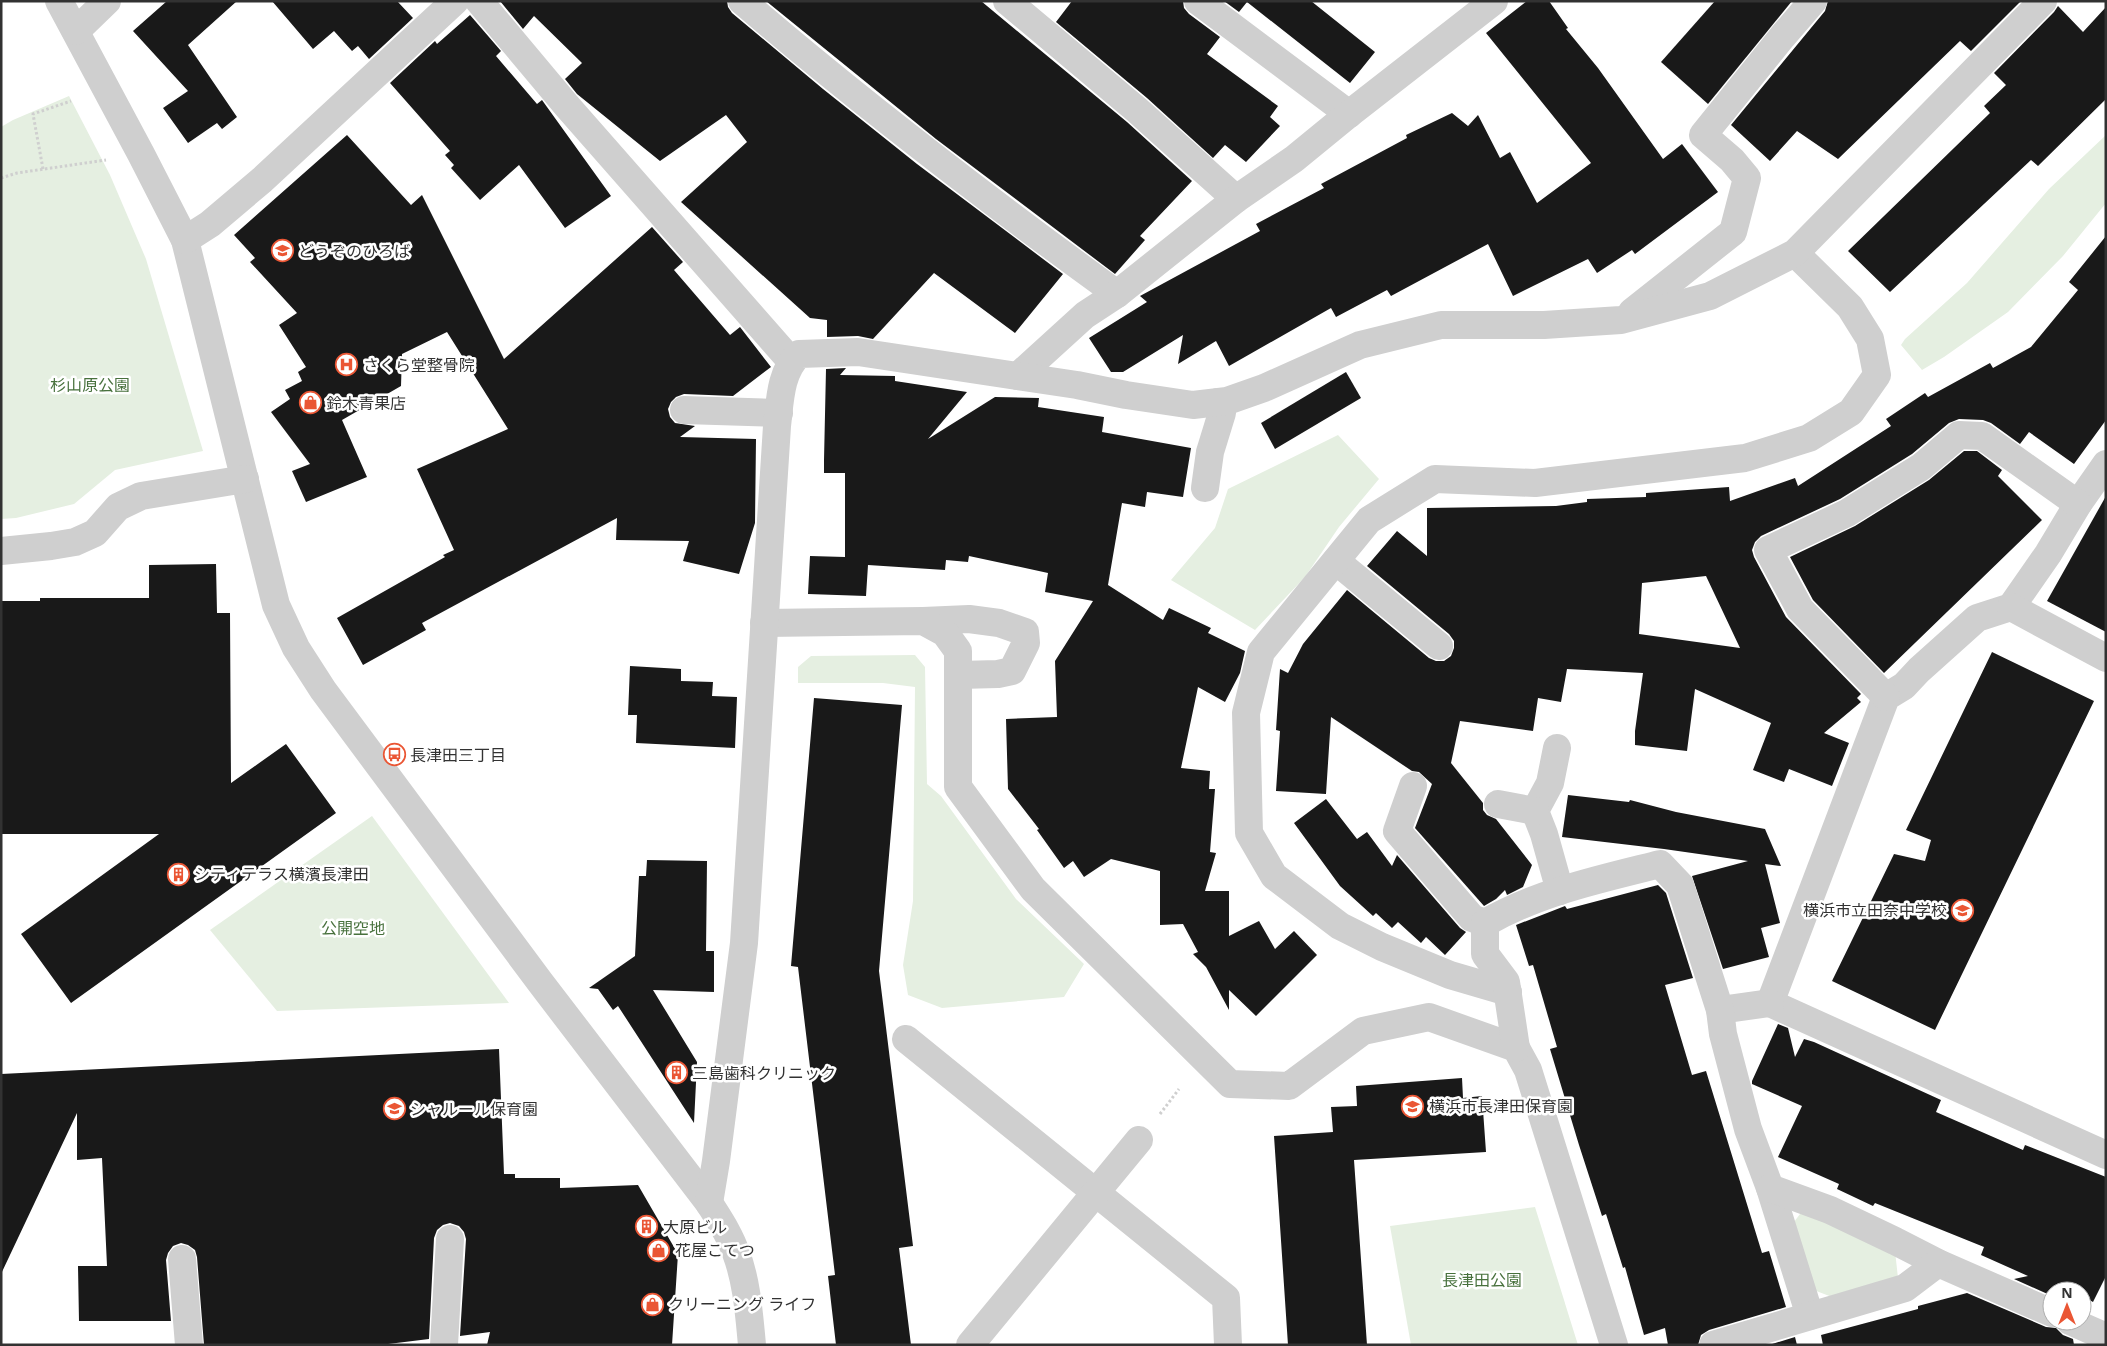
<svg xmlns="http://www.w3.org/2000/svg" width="2107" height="1346" font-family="'Open Sans','Noto Sans JP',sans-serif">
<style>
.green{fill:#e5efe1}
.building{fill:#191919;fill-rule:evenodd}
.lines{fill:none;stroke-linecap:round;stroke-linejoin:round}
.path{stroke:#cfcfcf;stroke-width:3;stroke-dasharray:2.5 2.5;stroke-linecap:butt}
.minor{stroke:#cfcfcf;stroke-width:28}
.labels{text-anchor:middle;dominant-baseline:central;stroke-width:5;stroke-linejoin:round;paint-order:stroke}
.poi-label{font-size:16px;fill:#323232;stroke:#fff;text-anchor:start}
.park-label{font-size:16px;fill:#48713d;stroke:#fff}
</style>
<rect width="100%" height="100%" fill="#fff"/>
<g class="green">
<polygon points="69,96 110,175 146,259 203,451 115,470 74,504 16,518 1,519 1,127 13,120"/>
<polygon points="2106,135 2106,203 2063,256 2008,312 1944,357 1922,370 1901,345 1905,339 1967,283 2049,189"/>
<polygon points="1338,435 1379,479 1339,527 1305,577 1255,630 1171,580 1215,528 1228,489"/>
<polygon points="915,655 925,667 927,784 941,796 1016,899 1084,964 1064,997 942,1008 908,995 903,965 913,901 915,687 883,683 798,683 798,667 811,656"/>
<polygon points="372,816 509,1003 277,1011 210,930"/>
<polygon points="1535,1207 1578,1345 1411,1345 1390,1226"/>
<polygon points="1803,1210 1895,1251 1898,1278 1832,1297 1811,1289 1794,1222"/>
</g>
<g class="building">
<polygon points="167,1 237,1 188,45 237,117 222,129 217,123 188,143 163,108 188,91 133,31"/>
<polygon points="272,1 397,1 413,18 369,59 358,46 352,51 334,31 313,49"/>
<polygon points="500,1 727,1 728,7 732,13 823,89 917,164 1063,274 1015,333 934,273 873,339 858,336 827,337 827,320 810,318 681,202 747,142 726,115 660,161 577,94 565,79 582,63 534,16 523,29"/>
<polygon points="766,1 981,1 1127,122 1192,181 1140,236 1145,240 1115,274 936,139"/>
<polygon points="1072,1 1183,1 1184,8 1189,14 1220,37 1207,54 1278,106 1270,117 1280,126 1246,162 1225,145 1213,158 1147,98 1056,22"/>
<polygon points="1224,1 1311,1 1375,52 1350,83 1247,2 1239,12"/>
<polygon points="1527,1 1549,1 1568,28 1566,29 1598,68 1663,159 1682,144 1718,192 1635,254 1632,250 1597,273 1588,259 1513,296 1488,244 1391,296 1387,290 1336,317 1331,308 1229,366 1216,341 1178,364 1183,335 1123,372 1111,372 1089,338 1147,302 1140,296 1260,231 1256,224 1324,188 1321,184 1407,138 1406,135 1452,113 1468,126 1478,115 1500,158 1510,152 1537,203 1591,163 1486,33"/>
<polygon points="1715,1 1792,1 1708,104 1661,62"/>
<polygon points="1828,1 2021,1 1971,51 1960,41 1838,159 1797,131 1770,161 1731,125 1825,11"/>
<polygon points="2058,6 2083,32 2106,7 2106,99 2038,166 2031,160 1890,292 1848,251 1990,113 1984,106 2006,85 1994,73 2054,12"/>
<polygon points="470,15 501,51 496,56 537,104 542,100 547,107 611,196 565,228 519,165 480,200 451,168 454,165 445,155 450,151 390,83 435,41 437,44"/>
<polygon points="347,135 411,205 422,195 504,359 652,227 683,262 674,270 730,335 740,327 771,367 733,396 684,394 676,397 671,402 668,409 670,417 675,423 695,426 680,437 756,439 755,523 739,574 683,561 689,541 616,540 617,518 422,623 426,630 363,665 337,618 445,557 443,555 454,550 417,469 508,429 447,332 402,354 401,386 342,420 367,477 306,502 292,471 310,464 271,412 290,399 285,390 302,381 298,372 306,367 279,325 297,313 250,262 255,258 234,235"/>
<path d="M2106,236V420L2074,464L2029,432L2020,444L1991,423L1983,420L1959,419L1949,423L1912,454L1840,499L1761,536L1755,542L1752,550L1754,557L1786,617L1861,694L1857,698L1861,702L1824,733L1849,743L1832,786L1789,769L1784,782L1753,770L1771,723L1695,689L1687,751L1635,745V731L1643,673L1567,669L1561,702L1538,698L1533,731L1460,721L1451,763L1483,803V810L1487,815L1496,819L1532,865L1523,887L1507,895L1505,890L1496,899L1484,906L1415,828L1432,784L1419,772L1412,771L1331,717L1326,794L1276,791L1280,731L1276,730L1280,669L1288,673L1303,644L1347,590L1429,658L1436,661H1444L1451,656L1454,648V641L1449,634L1367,566L1397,531L1427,556V508L1556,506L1587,502V499L1646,497V493L1729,487L1730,501L1795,478L1798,486L1891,426L1886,419L1925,393L1928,397L1990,363L1993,368L2031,347L2078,290L2069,282ZM1706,576L1740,648L1639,634L1642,583Z"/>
<polygon points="846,368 840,375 895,376 895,381 967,392 928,439 995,397 1039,398 1038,407 1104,417 1102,432 1191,448 1183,497 1147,492 1145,507 1122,503 1108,585 1163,620 1169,608 1211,628 1208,633 1245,651 1240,673 1225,702 1198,687 1181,768 1210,771 1209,789 1215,789 1210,852 1216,853 1205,891 1229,891 1229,936 1259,921 1275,949 1294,931 1317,955 1256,1016 1229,990 1229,1010 1206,967 1193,954 1198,952 1183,924 1160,925 1160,871 1111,859 1084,877 1073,861 1064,868 1037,830 1039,829 1008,789 1006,719 1057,717 1055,661 1093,601 1045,592 1048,573 969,556 968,562 946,560 945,570 868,565 866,596 808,594 810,556 845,557 845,473 824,473 824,460 826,369"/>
<polygon points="1346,372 1361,398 1275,449 1261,423"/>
<polygon points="1964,451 1977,451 2002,470 1998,476 2042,520 1884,673 1813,600 1790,557 1855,526 1929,480"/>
<polygon points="2106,496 2106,632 2047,601"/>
<polygon points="216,564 217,613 230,613 231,783 286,744 336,813 71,1003 21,934 159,834 1,834 1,601 40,601 40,598 149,598 149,565"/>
<polygon points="1992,652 2094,701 1935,1030 1832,981 1894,854 1925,861 1931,840 1906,830"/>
<polygon points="630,666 681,669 681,681 713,682 712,696 737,697 735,748 636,743 637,715 628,715"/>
<polygon points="814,698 902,705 879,971 913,1246 899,1248 911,1345 836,1345 828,1276 835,1275 798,967 791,966"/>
<polygon points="1568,795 1629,802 1630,800 1676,812 1765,829 1781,866 1765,864 1780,923 1761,928 1769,957 1723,969 1692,876 1748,861 1664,849 1562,837"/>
<polygon points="1326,799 1357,839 1367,832 1392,866 1397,855 1460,928 1466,932 1445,955 1426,937 1421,943 1398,922 1392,928 1376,913 1373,916 1340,886 1294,823"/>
<polygon points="647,860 707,861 706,951 714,951 714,992 653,990 697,1062 694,1123 618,1006 613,1010 598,989 589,988 635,956 639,876 646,876"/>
<polygon points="1658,885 1666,893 1693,978 1665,985 1692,1075 1706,1071 1762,1253 1769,1251 1786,1307 1709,1330 1701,1335 1698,1345 1668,1345 1665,1328 1644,1335 1625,1267 1623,1268 1606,1214 1602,1216 1579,1145 1550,1049 1557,1047 1533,965 1529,966 1516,925 1565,906 1567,909"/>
<polygon points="1778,1024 1788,1028 1795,1057 1804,1039 1814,1042 1941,1100 1936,1112 2023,1150 2025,1145 2106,1177 2106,1276 2093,1302 2082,1296 2082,1291 2071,1291 2059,1285 2061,1291 2052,1291 2052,1296 2014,1279 2028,1276 1981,1255 1984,1247 1875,1203 1873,1206 1837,1189 1839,1184 1778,1157 1802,1106 1752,1084 1752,1081"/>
<polygon points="499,1049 504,1174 515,1174 515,1178 560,1178 560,1188 638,1185 678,1254 672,1345 487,1345 490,1332 460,1336 466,1239 464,1232 459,1226 450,1223 443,1225 437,1230 434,1238 429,1339 380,1345 204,1345 197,1257 195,1250 188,1245 181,1243 173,1246 168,1253 166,1260 171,1321 79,1321 78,1266 107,1266 102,1158 77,1160 77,1113 1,1274 1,1074"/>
<polygon points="1462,1078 1463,1098 1482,1096 1486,1152 1354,1160 1367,1345 1288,1345 1274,1136 1333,1132 1331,1107 1357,1106 1356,1086"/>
<polygon points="1967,1293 2046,1327 2056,1328 2063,1335 2073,1339 2074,1345 1823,1345 1821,1335 1918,1309 1918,1306"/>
<polygon points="1795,1337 1797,1345 1769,1345"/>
</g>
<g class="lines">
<g class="path">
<polyline points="43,169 33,114 71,101"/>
<polyline points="1,178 17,173 106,160"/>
<polyline points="1160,1114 1179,1089"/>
</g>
<g class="minor">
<path d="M59,1L141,154L185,240L276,605L296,648L323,690L540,982L709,1203C719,1219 730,1235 736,1253C747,1282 749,1314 752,1345"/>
<polyline points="479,1 567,106 791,361"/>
<path d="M742,1C862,104 989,201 1117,294"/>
<polyline points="1007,1 1137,110 1236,199"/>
<polyline points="1198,1 1349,114"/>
<polyline points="76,31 107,1"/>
<polyline points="185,240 210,224 262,180 455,1"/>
<polyline points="1632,312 1733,232 1747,178 1732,160 1703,135 1782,37 1813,1"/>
<polyline points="1018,376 1085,315 1117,294 1236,199 1294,159 1349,114 1494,1"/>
<polyline points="684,410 779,413"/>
<polyline points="2106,464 2078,504 2048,554 2011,607 1977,618 1919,670 1904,686 1886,697 1770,1003 2106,1155"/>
<polyline points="1205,488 1210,452 1222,413 1218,402"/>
<polyline points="1,551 51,546 75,542 95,533 118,507 141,496 245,479"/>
<polyline points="1336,561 1439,646"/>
<polyline points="2011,607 2106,658"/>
<polyline points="923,621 969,619 999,623 1025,632 1026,643 1012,671 998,674 959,675"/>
<polyline points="764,623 923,621 945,633 958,651 958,787 1033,889 1230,1084 1289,1086 1363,1031 1429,1017 1516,1048 1528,1070 1614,1345"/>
<polyline points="1886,697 1800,609 1768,550 1847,513 1921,467 1959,435 1982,436 2078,504"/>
<polyline points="1557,748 1550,783 1535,811 1544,834 1560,891"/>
<polyline points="1413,786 1397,831 1472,918 1485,923"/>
<polyline points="1498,804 1535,811"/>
<polyline points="1508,992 1450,975 1382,947 1340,926 1274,876 1249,833 1246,713 1261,652 1369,520 1435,479 1535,483 1745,458 1809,438 1851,412 1877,375 1870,339 1850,307 1795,253"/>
<polyline points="1720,1010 1770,1003"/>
<polyline points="906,1039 1226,1298 1228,1345"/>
<path d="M1516,1048L1506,982L1485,954V923C1539,892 1600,879 1660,864L1680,885L1720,1010L1723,1034L1748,1129L1770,1188L1810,1316"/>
<polyline points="1770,1188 1830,1210 1895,1241 1938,1263 2052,1313"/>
<path d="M709,1203L716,1161L744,943L777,426C780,401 780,372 799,354L858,352L1077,385L1126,395L1193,405L1227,401L1264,388L1360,345L1441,325H1544L1621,320L1710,296L1795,253L2043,1"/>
<polyline points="182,1259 189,1345"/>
<polyline points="2070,1321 2106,1337"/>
<polyline points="444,1345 450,1239"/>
<polyline points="970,1345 1139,1140"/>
<polyline points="1713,1345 1905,1288 1938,1263"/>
</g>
</g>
<defs>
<symbol id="school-ring" viewBox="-11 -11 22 22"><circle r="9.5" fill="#fff" stroke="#ea5634" stroke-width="1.5"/><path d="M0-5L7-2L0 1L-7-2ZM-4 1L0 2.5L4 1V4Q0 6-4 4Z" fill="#ea5634"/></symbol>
<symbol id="hospital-ring" viewBox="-11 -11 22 22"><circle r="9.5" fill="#fff" stroke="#ea5634" stroke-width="1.5"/><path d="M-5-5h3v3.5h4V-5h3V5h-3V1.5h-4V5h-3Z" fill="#ea5634"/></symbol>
<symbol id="shop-ring" viewBox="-11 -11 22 22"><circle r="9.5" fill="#fff" stroke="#ea5634" stroke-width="1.5"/><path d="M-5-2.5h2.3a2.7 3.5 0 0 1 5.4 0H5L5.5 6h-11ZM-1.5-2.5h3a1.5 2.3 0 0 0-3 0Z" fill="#ea5634"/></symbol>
<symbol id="bus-ring" viewBox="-11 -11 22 22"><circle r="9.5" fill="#fff" stroke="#ea5634" stroke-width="1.5"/><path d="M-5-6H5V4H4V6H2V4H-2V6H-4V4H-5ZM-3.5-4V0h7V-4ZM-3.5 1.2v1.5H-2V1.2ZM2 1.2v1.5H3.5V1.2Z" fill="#ea5634"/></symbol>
<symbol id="building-ring" viewBox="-11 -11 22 22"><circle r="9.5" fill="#fff" stroke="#ea5634" stroke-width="1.5"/><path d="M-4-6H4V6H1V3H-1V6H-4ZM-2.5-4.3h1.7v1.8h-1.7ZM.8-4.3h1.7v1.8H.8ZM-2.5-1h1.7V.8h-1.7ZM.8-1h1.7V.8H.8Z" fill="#ea5634"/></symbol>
</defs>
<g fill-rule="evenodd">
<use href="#school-ring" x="270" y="238" width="25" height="25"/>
<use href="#hospital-ring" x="334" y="352" width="25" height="25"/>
<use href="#shop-ring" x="298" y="390" width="25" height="25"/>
<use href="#bus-ring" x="382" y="742" width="25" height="25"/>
<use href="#building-ring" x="166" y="862" width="25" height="25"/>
<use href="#school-ring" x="1950" y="898" width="25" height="25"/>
<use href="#building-ring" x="664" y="1060" width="25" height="25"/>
<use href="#school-ring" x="1400" y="1094" width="25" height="25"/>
<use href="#school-ring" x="382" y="1096" width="25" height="25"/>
<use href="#building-ring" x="634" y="1214" width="25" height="25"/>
<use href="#shop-ring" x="646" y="1238" width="25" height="25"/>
<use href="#shop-ring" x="640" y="1292" width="25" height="25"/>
</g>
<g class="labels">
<g class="poi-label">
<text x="298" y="251">どうぞのひろば</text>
<text x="363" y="365">さくら堂整骨院</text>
<text x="326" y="403">鈴木青果店</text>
<text x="410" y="755">長津田三丁目</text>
<text x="194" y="874">シティテラス横濱長津田</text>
<text x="1947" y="910" text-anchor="end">横浜市立田奈中学校</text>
<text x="692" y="1073">三島歯科クリニック</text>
<text x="1429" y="1106">横浜市長津田保育園</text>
<text x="410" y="1109">シャルール保育園</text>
<text x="663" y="1227">大原ビル</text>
<text x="675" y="1250">花屋こてつ</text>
<text x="668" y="1304">クリーニング ライフ</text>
</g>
<g class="park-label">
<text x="90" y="385">杉山原公園</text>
<text x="353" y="928">公開空地</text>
<text x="1482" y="1280">長津田公園</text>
</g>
</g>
<rect width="2107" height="1346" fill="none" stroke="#323232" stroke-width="5"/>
<g transform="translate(2067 1306)"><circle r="24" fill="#ffffff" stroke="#adadad"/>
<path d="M0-4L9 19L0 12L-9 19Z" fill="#ea5634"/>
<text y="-8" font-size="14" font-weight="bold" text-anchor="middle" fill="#323232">N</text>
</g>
</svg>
